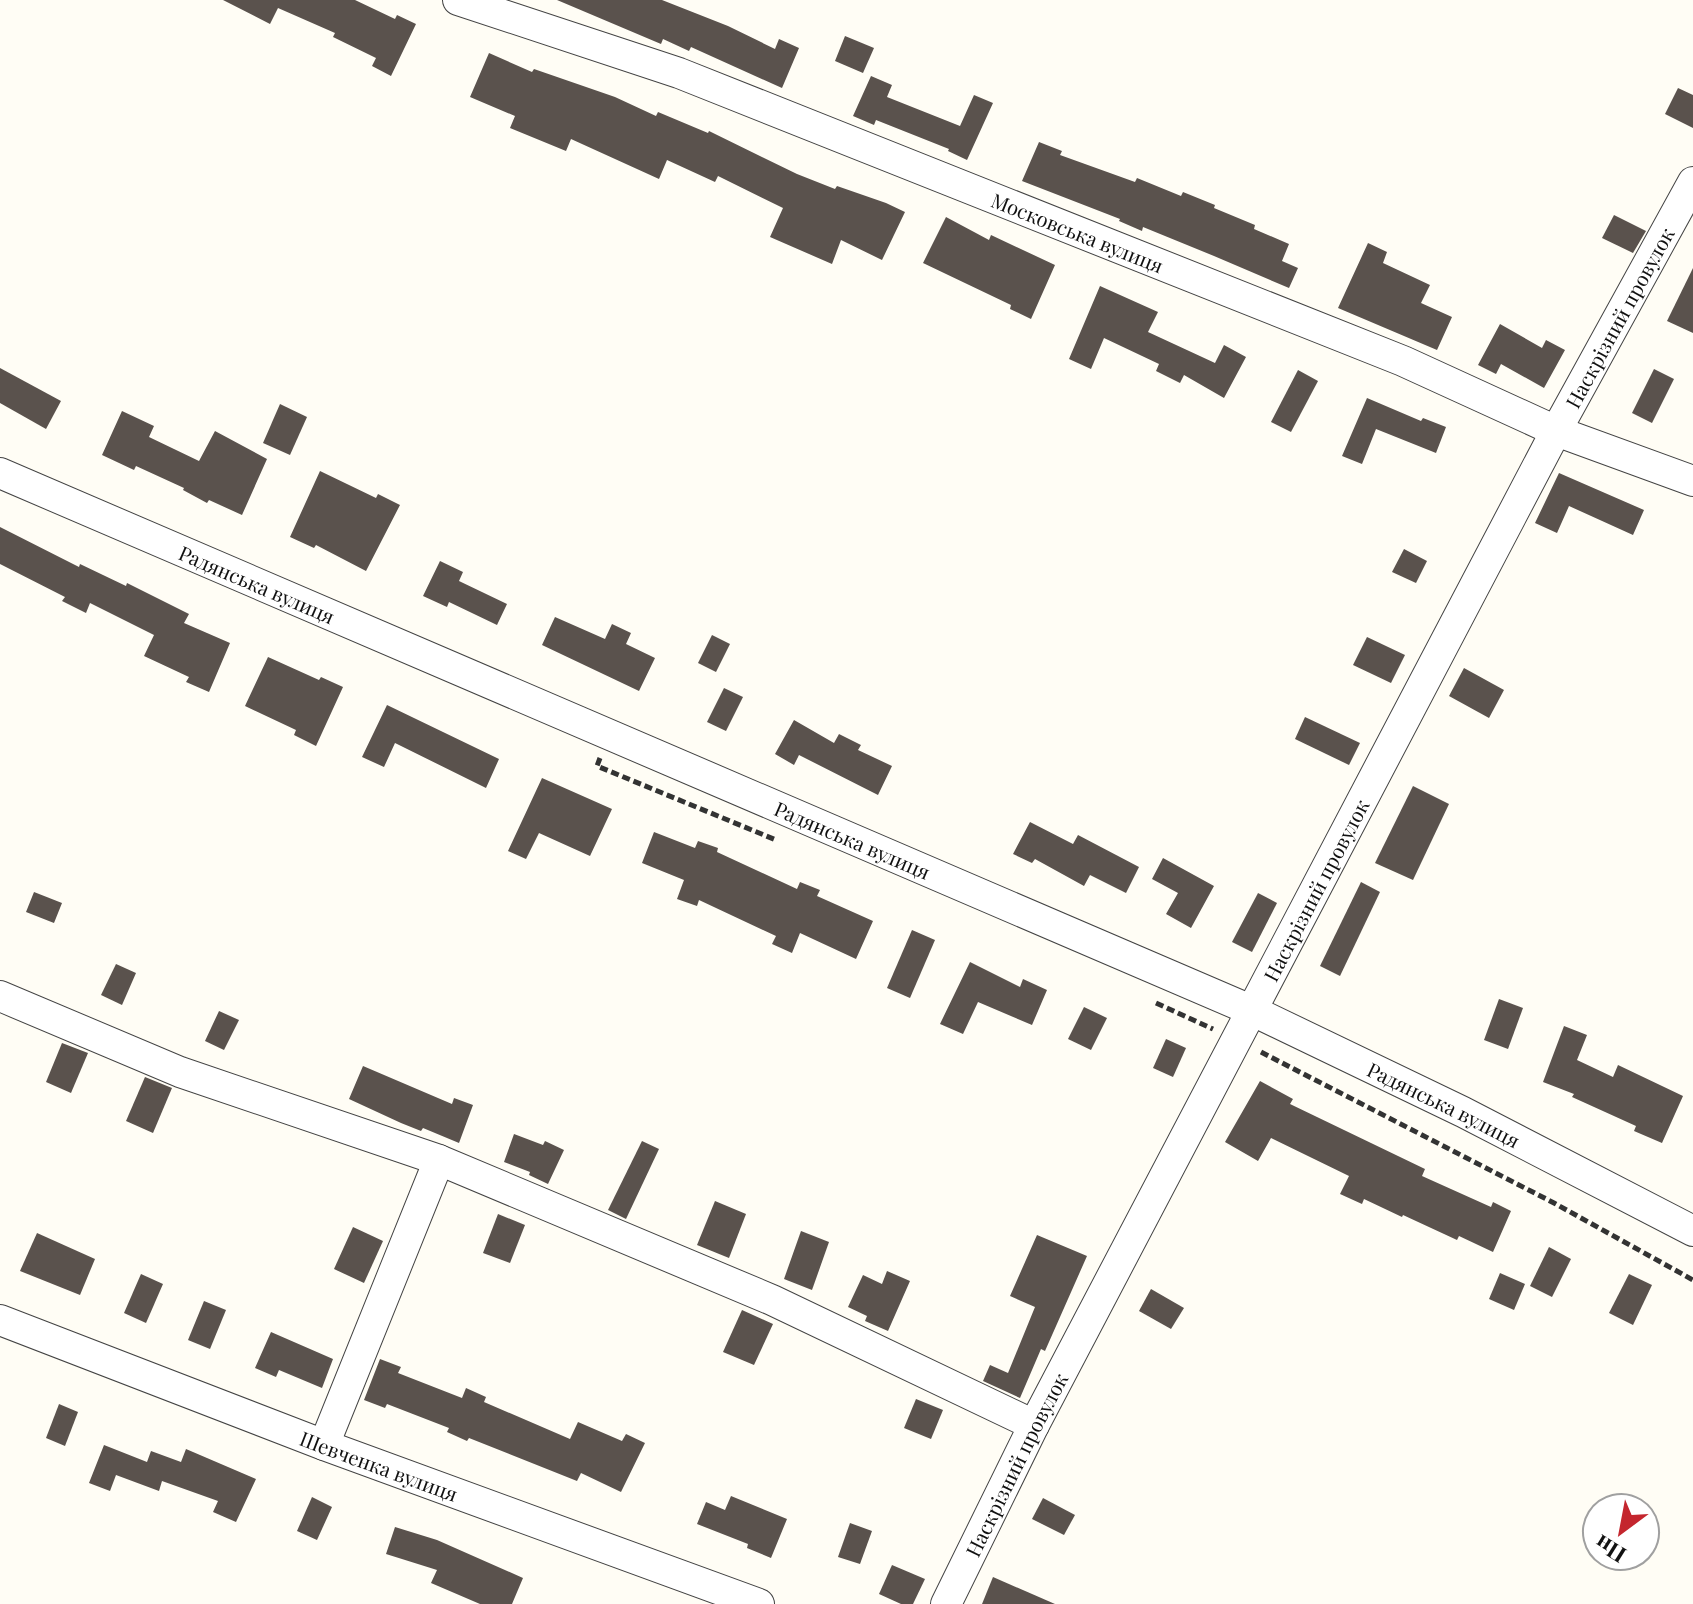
<svg xmlns="http://www.w3.org/2000/svg" width="1693" height="1604" font-family="'Playfair Display',serif">
<style>
.building{fill:#5a524d}
.lines{fill:none;stroke-linecap:round;stroke-linejoin:round}
.street-casing{stroke:#444;stroke-width:32}
.path{stroke:#333;stroke-width:5;stroke-dasharray:8 4;stroke-linecap:butt}
.street{stroke:#fff;stroke-width:30}
.labels{text-anchor:middle;dominant-baseline:central;stroke-width:8;stroke-linejoin:round;paint-order:stroke}
.street-label{font-size:20px;fill:#111;stroke:#fff}
</style>
<rect width="100%" height="100%" fill="#fffdf5"/>
<g class="building">
<polygon points="223,0 355,0 395,19 397,15 416,24 391,76 372,66 376,58 333,37 335,33 278,8 270,24"/>
<polygon points="557,0 662,0 728,26 775,49 779,39 799,48 782,88 691,47 689,51 663,39 661,44"/>
<polygon points="845,36 874,48 863,73 835,61"/>
<polygon points="489,53 532,72 534,69 615,97 656,116 658,112 708,133 709,131 797,174 835,189 837,186 886,203 905,212 882,260 841,240 832,264 770,237 783,208 718,176 715,182 667,160 659,179 571,139 566,151 510,128 515,116 470,97"/>
<polygon points="871,76 892,85 887,97 960,126 974,95 993,103 967,160 948,151 949,149 876,120 874,125 853,116"/>
<polygon points="1678,88 1693,95 1693,128 1665,114"/>
<polygon points="1039,142 1062,151 1060,155 1135,182 1137,178 1181,196 1183,192 1215,205 1214,208 1255,225 1254,229 1289,244 1282,261 1298,268 1289,288 1214,256 1143,227 1142,231 1119,221 1120,219 1022,181"/>
<polygon points="1614,215 1646,231 1633,253 1602,238"/>
<polygon points="946,217 989,240 991,235 1055,265 1031,319 1010,309 1011,305 923,263"/>
<polygon points="1368,243 1387,252 1383,263 1430,285 1421,303 1452,317 1437,350 1338,308"/>
<polygon points="1693,268 1693,333 1667,321"/>
<polygon points="1100,286 1158,312 1148,332 1215,363 1224,345 1246,357 1224,398 1184,375 1180,383 1156,371 1159,364 1104,338 1091,369 1069,359"/>
<polygon points="1500,324 1542,348 1546,340 1565,350 1544,388 1501,364 1496,374 1478,365"/>
<polygon points="0,368 61,401 46,429 0,403"/>
<polygon points="1654,369 1674,379 1652,423 1632,413"/>
<polygon points="1298,370 1318,381 1291,432 1271,422"/>
<polygon points="1367,398 1421,421 1423,418 1446,427 1436,453 1376,429 1362,464 1342,456"/>
<polygon points="280,404 307,417 290,455 263,443"/>
<polygon points="122,411 154,426 149,437 199,461 215,431 267,459 242,515 209,500 207,503 183,490 184,488 136,466 134,470 102,455"/>
<polygon points="320,471 376,498 378,494 400,505 366,571 316,545 314,548 290,537"/>
<polygon points="1559,473 1644,510 1633,535 1569,506 1557,533 1535,523"/>
<polygon points="0,527 79,567 80,564 126,586 127,583 189,614 184,623 230,643 209,692 186,682 189,677 144,656 154,635 90,603 86,613 62,601 65,597 0,564"/>
<polygon points="1404,549 1427,561 1416,583 1392,572"/>
<polygon points="440,561 463,572 459,581 507,604 497,625 449,602 447,607 423,596"/>
<polygon points="555,617 605,639 612,624 631,633 626,644 655,658 639,691 542,645"/>
<polygon points="712,635 730,644 716,672 698,663"/>
<polygon points="1367,637 1405,655 1391,683 1353,665"/>
<polygon points="268,657 319,680 321,677 343,687 316,746 294,735 296,730 245,706"/>
<polygon points="1464,668 1504,690 1489,718 1449,696"/>
<polygon points="724,688 743,697 726,731 707,722"/>
<polygon points="387,705 499,759 486,788 395,743 384,767 362,757"/>
<polygon points="1305,717 1360,743 1349,765 1295,739"/>
<polygon points="794,720 834,743 839,734 861,745 858,750 892,766 878,795 799,755 794,765 775,754"/>
<polygon points="542,778 612,809 590,856 539,833 526,859 508,851"/>
<polygon points="1413,786 1449,804 1413,880 1375,863"/>
<polygon points="1030,822 1073,844 1078,835 1139,867 1126,893 1090,875 1084,886 1035,859 1032,863 1013,854"/>
<polygon points="654,832 695,848 698,841 718,848 717,852 797,889 800,882 820,890 817,896 873,921 856,959 800,933 792,953 772,944 776,936 699,900 697,906 677,899 684,880 642,863"/>
<polygon points="1163,858 1214,886 1191,928 1166,914 1178,893 1152,879"/>
<polygon points="1361,882 1380,892 1340,976 1320,966"/>
<polygon points="34,892 62,903 54,923 26,912"/>
<polygon points="1258,893 1277,903 1252,952 1232,942"/>
<polygon points="912,930 935,940 910,998 887,988"/>
<polygon points="970,962 1020,987 1023,979 1047,990 1032,1025 978,1002 963,1034 940,1024"/>
<polygon points="116,964 136,973 122,1005 101,995"/>
<polygon points="1499,999 1523,1008 1508,1049 1484,1040"/>
<polygon points="1084,1007 1107,1018 1091,1050 1068,1039"/>
<polygon points="219,1011 239,1020 224,1050 205,1041"/>
<polygon points="1564,1026 1587,1035 1577,1060 1613,1077 1618,1065 1683,1096 1662,1143 1634,1131 1636,1126 1572,1097 1574,1094 1543,1082"/>
<polygon points="1166,1039 1186,1048 1173,1077 1153,1068"/>
<polygon points="62,1043 88,1053 71,1093 46,1082"/>
<polygon points="363,1066 452,1104 454,1098 473,1105 459,1143 423,1128 421,1131 401,1123 349,1099"/>
<polygon points="145,1077 172,1088 153,1133 126,1121"/>
<polygon points="1260,1081 1293,1099 1290,1104 1425,1169 1422,1176 1491,1207 1493,1202 1511,1211 1493,1252 1459,1236 1457,1240 1403,1215 1402,1217 1364,1199 1362,1204 1340,1194 1349,1176 1271,1138 1258,1161 1225,1142"/>
<polygon points="514,1134 543,1145 545,1141 564,1150 548,1184 529,1175 530,1172 504,1162"/>
<polygon points="642,1141 659,1149 626,1219 608,1210"/>
<polygon points="715,1201 746,1214 729,1258 697,1245"/>
<polygon points="498,1214 525,1225 510,1263 483,1253"/>
<polygon points="353,1227 383,1241 364,1283 334,1269"/>
<polygon points="801,1231 829,1242 812,1290 784,1279"/>
<polygon points="37,1233 95,1259 80,1295 20,1271"/>
<polygon points="1037,1235 1087,1256 1045,1351 1041,1349 1020,1398 983,1381 990,1365 1008,1373 1035,1307 1010,1296"/>
<polygon points="1549,1247 1571,1259 1552,1297 1530,1286"/>
<polygon points="887,1271 910,1281 888,1331 865,1321 867,1316 848,1307 863,1275 882,1284"/>
<polygon points="1500,1273 1525,1284 1514,1310 1489,1299"/>
<polygon points="141,1274 163,1284 146,1323 124,1313"/>
<polygon points="1629,1274 1652,1285 1633,1325 1609,1313"/>
<polygon points="1151,1289 1184,1308 1171,1329 1139,1311"/>
<polygon points="204,1301 226,1310 210,1349 188,1340"/>
<polygon points="742,1310 773,1324 754,1365 723,1352"/>
<polygon points="271,1332 333,1359 322,1388 279,1370 276,1377 255,1368"/>
<polygon points="380,1359 401,1367 398,1373 462,1398 466,1388 486,1397 484,1402 570,1439 578,1422 622,1441 626,1434 645,1443 621,1492 581,1473 577,1481 469,1438 467,1441 447,1432 449,1428 387,1404 385,1408 364,1400"/>
<polygon points="916,1399 943,1410 931,1439 904,1428"/>
<polygon points="59,1404 78,1412 65,1446 46,1438"/>
<polygon points="104,1445 147,1462 151,1451 181,1462 186,1449 256,1479 236,1522 213,1512 218,1501 162,1481 159,1491 116,1475 110,1491 89,1483"/>
<polygon points="731,1496 787,1519 771,1558 747,1548 748,1544 697,1524 706,1502 725,1510"/>
<polygon points="312,1497 332,1507 317,1540 297,1531"/>
<polygon points="1043,1498 1075,1515 1064,1535 1032,1519"/>
<polygon points="850,1523 872,1531 860,1564 838,1557"/>
<polygon points="395,1527 437,1540 523,1578 512,1604 480,1604 431,1583 437,1570 386,1554"/>
<polygon points="892,1565 925,1579 913,1604 901,1604 879,1594"/>
<polygon points="993,1577 1055,1604 982,1604"/>
</g>
<g class="lines">
<defs>
<g id="street">
<path id="s1" d="M458,0L679,73L1403,361L1556,431L1693,481"/>
<path id="s2" d="M0,473L1253,1011L1463,1112L1693,1231"/>
<polyline points="0,996 180,1072 439,1160 772,1300 1034,1425"/>
<path id="s3" d="M0,1320L324,1445L759,1604"/>
<polyline points="324,1445 439,1160"/>
<path id="s4" d="M946,1604L1034,1425L1556,431L1693,182"/>
</g>
</defs>
<use href="#street" class="street-casing"/>
<g class="path">
<polyline points="600,758 597,766 776,840"/>
<polyline points="1156,1003 1213,1029"/>
<polyline points="1261,1052 1554,1203 1693,1280"/>
</g>
<use href="#street" class="street"/>
</g>
<g class="labels">
<g class="street-label">
<text stroke="none"><textPath href="#s1" startOffset="662">Московська вулиця</textPath></text>
<text stroke="none"><textPath href="#s4" startOffset="1452">Наскрізний провулок</textPath></text>
<text stroke="none"><textPath href="#s2" startOffset="280">Радянська вулиця</textPath></text>
<text stroke="none"><textPath href="#s2" startOffset="928">Радянська вулиця</textPath></text>
<text stroke="none"><textPath href="#s4" startOffset="804">Наскрізний провулок</textPath></text>
<text stroke="none"><textPath href="#s2" startOffset="1576">Радянська вулиця</textPath></text>
<text stroke="none"><textPath href="#s3" startOffset="406">Шевченка вулиця</textPath></text>
<text stroke="none"><textPath href="#s4" startOffset="156">Наскрізний провулок</textPath></text>
</g>
</g>
<g transform="translate(1621 1532) rotate(212)"><circle r="38" fill="#ffffff" stroke="#a0a0a0" stroke-width="2"/>
<path d="M0-6L14 30L0 20L-14 30Z" fill="#c4262e"/>
<text y="-12" font-size="22" font-weight="bold" text-anchor="middle" fill="#111111">Пн</text>
</g>
</svg>
